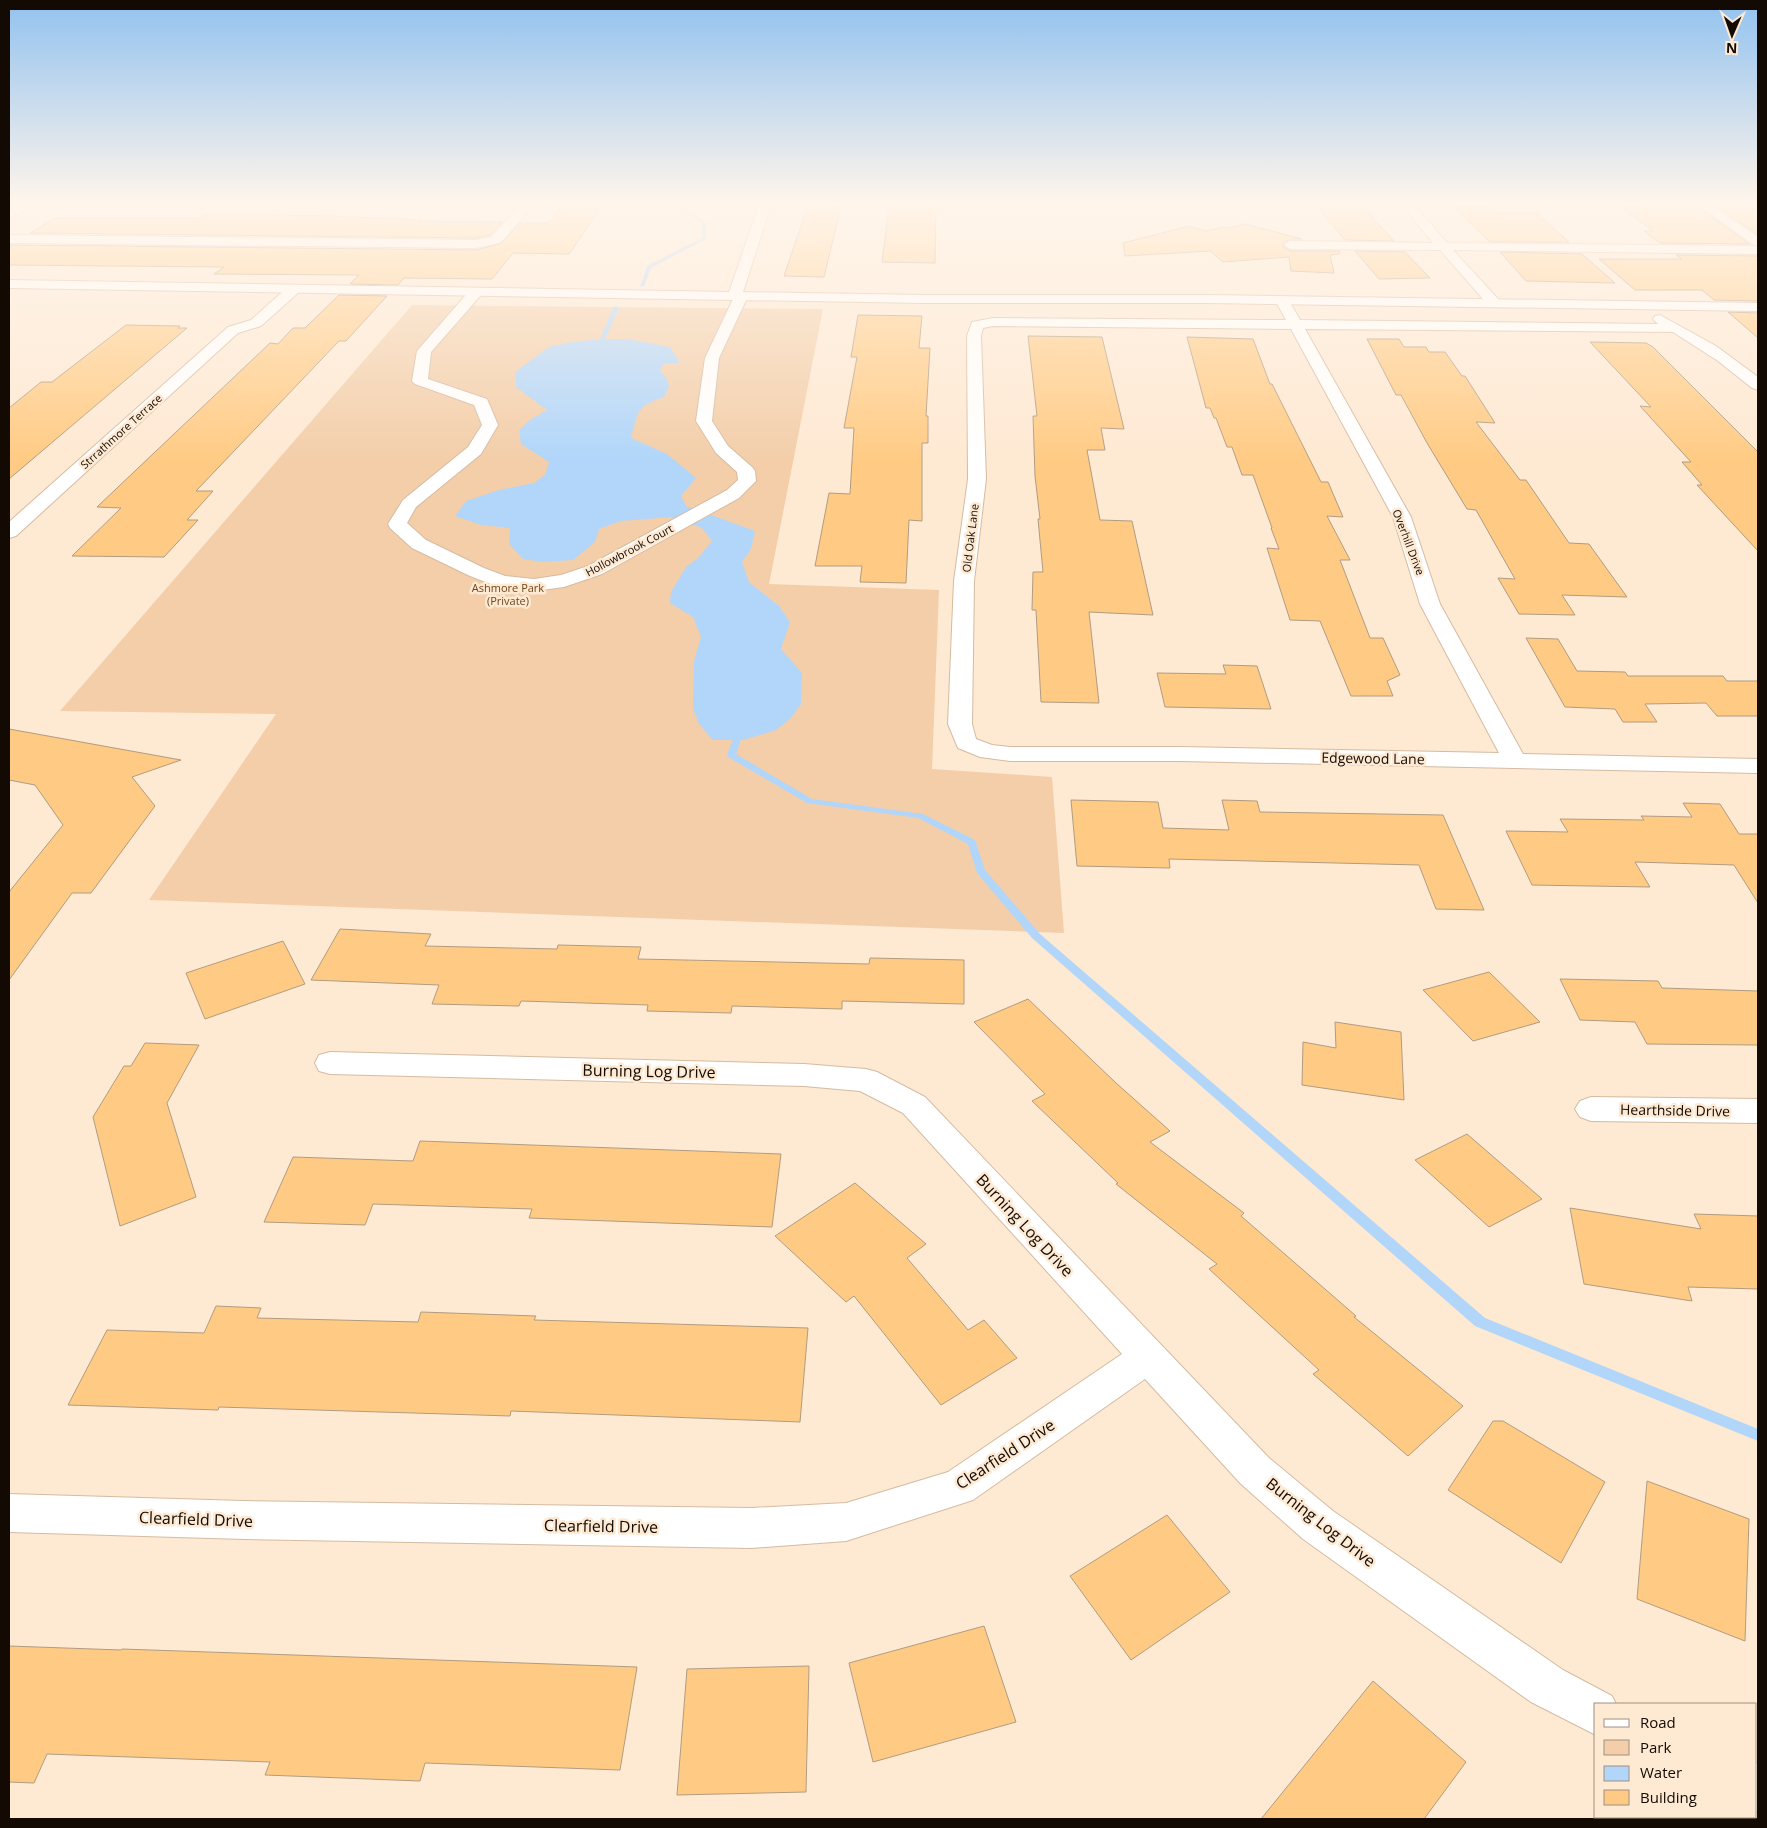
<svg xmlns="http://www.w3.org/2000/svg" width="1767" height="1828" font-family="'Open Sans',sans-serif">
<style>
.green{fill:#f3cea9}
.water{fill:#b1d6fa}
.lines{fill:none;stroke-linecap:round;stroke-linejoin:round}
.stream{fill:#b1d6fa;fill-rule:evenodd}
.building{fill:#ffcb84;stroke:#b19c80}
.minor-casing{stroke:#d5bba1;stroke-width:2}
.major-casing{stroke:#d5bba1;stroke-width:2}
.minor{fill:#fff;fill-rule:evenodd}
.major{fill:#fff;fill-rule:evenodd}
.labels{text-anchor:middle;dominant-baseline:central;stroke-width:5;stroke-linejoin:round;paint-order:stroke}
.far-street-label{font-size:11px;fill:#120a03;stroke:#fee9d3}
.far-park-label{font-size:11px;fill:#6e4717;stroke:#fee9d3}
.street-label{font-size:14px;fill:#120a03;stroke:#fee9d3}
.near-street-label{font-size:16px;fill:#120a03;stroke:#fee9d3}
</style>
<rect width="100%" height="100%" fill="#fee9d3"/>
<polygon class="green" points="412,305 823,309 769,584 939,590 932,769 1052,777 1064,933 149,900 276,714 60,711"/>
<path class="water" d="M602,339H628L670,347L680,363H664L660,371L667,379L669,387L664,397C636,406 638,412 631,438L667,454L696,478L681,496L686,506L755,531L751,549L742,562L749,582L779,606L790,622L781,649L802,673L801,704L790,719L776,730L743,740H713L699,724L693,708L694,661L701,637L693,617L670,603L671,592L686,567L698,558L712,541L702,528L671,517L621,521L599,529L595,542L573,560L543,562L523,559L509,544L510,528L481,525L455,516L466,501L499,490L534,483L545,475L549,462L521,444L519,430L530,420L547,410L516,387L515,372L549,347L571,342Z"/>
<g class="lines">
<g class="stream">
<polygon points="683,205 687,205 688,210 706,223 706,239 651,268 644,286 640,287 647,266 702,238 702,223 685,212"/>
<polygon points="616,306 619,308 600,350 595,351 613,308"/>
<polygon points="741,725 745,728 736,754 812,799 923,814 975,840 985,870 1040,934 1485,1318 1758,1429 1758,1441 1475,1326 1032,938 977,873 968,844 918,818 807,803 728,757 727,755 737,728"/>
</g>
</g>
<g class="building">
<polygon points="808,205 833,205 832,207 841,207 824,277 784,276"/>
<polygon points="898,205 936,205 935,263 882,262 889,208 897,208"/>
<polygon points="1452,206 1492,206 1499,213 1536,213 1569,242 1490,242"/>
<polygon points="561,208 600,209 569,254 513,253 492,279 404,278 398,285 350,284 359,275 214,274 224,267 9,265 10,245 476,250 500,244 520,223 550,223"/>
<polygon points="1623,208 1701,209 1749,244 1660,243 1644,231 1653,231"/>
<polygon points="1319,209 1365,210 1394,241 1345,240"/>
<polygon points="1721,209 1758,210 1758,235"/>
<polygon points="204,214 331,216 421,220 419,221 502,222 490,235 476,238 30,233 55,218 200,218"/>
<polygon points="1245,224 1302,239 1290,239 1283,243 1283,247 1290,251 1340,251 1339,254 1330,255 1334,273 1291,271 1289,257 1223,262 1210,251 1125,256 1123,243 1189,226 1206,231 1222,227 1228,228"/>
<polygon points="1355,251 1405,252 1430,278 1379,279"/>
<polygon points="1500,252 1582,254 1615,283 1526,281"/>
<polygon points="1676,255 1758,256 1758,301 1714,300 1702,290 1635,290 1599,259 1682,259"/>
<polygon points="339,295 387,296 346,341 339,341 196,491 213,491 187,520 198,520 164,557 72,556 121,508 97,507 270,343 278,344 293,328 305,328"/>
<polygon points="1728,312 1758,313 1758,338"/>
<polygon points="858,315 922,316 919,348 930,348 926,416 928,416 928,443 922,443 922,521 909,520 906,583 860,582 862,566 815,566 829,493 850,494 854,428 844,428 857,357 851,357"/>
<polygon points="126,325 180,326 178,328 187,328 9,479 9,408 41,382 52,382"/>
<polygon points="1028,336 1102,337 1124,429 1101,428 1105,450 1087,450 1100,520 1132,521 1153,615 1089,612 1099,703 1041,702 1036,610 1032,610 1033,572 1043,572 1038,519 1040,519 1035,476 1033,416 1037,416"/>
<polygon points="1187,337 1253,339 1270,384 1272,384 1321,482 1328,482 1343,517 1327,516 1350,560 1340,560 1370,638 1383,638 1400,675 1387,681 1393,696 1351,696 1320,621 1290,620 1267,548 1279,549 1271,528 1272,528 1253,475 1242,475 1232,447 1227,447 1216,418 1214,418 1210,408 1206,408"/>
<polygon points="1367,339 1399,339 1404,347 1426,347 1429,352 1445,352 1462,376 1465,376 1495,423 1476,422 1520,480 1526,480 1569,543 1589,544 1627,597 1562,595 1575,615 1519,614 1498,578 1515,579 1476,510 1467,509 1427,443 1401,395 1396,395"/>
<polygon points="1590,342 1646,343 1653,347 1758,452 1758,551 1697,485 1702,485 1682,462 1691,462 1640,406 1651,407"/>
<polygon points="1526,638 1558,639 1577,671 1625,672 1628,676 1723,676 1727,681 1758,681 1758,716 1717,716 1706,703 1645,704 1657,722 1623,722 1615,709 1565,707"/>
<polygon points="1223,665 1257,666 1271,709 1165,707 1157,673 1226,674"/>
<polygon points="9,729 181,760 132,777 155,806 91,893 72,893 9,980 9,892 63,825 35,785 9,780"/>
<polygon points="1071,800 1158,802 1163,828 1229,830 1222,800 1257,801 1260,812 1443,815 1484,910 1436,909 1419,865 1169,859 1170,868 1077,866"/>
<polygon points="1683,803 1720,804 1739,834 1758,834 1758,903 1734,865 1635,862 1650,887 1532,885 1506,831 1568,832 1560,819 1644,820 1641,816 1692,817"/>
<polygon points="340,929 431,934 425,946 557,949 558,945 641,947 638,959 869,964 870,958 964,960 964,1004 842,1001 842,1009 732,1006 731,1013 647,1011 648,1005 521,1001 519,1006 432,1004 439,985 311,980"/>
<polygon points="283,941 305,984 205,1019 186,973"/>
<polygon points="1489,972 1540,1022 1473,1041 1423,990"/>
<polygon points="1560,979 1658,981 1662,988 1758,991 1758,1045 1647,1044 1635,1022 1580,1020"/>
<polygon points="1028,999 1116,1083 1170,1131 1150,1142 1244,1213 1241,1216 1356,1316 1354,1317 1463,1406 1408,1456 1313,1374 1319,1370 1209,1269 1217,1264 1116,1184 1118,1183 1032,1101 1045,1094 974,1022"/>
<polygon points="1335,1022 1401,1032 1404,1100 1302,1085 1303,1042 1336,1048"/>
<polygon points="145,1043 199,1045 167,1103 196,1197 120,1226 93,1117 124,1066 131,1066"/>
<polygon points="1467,1134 1542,1199 1489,1227 1415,1160"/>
<polygon points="420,1141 781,1154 772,1227 529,1218 532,1209 373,1204 365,1225 264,1222 293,1157 413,1161"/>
<polygon points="855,1183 926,1244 907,1258 968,1330 984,1320 1017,1358 941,1405 854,1296 846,1302 775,1236"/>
<polygon points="1570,1208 1701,1229 1694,1214 1758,1216 1758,1289 1688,1287 1692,1301 1584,1284"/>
<polygon points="216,1306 261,1308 257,1318 418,1322 421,1312 536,1316 534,1320 808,1328 800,1422 511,1411 510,1416 219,1407 218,1410 68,1405 107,1330 204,1333"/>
<polygon points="1493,1421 1503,1421 1605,1482 1561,1563 1448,1490"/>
<polygon points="1647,1481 1749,1519 1745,1641 1637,1599"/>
<polygon points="1167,1515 1230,1592 1131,1660 1070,1576"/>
<polygon points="984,1626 1016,1722 873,1762 849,1663"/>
<polygon points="9,1646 121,1650 122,1649 637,1667 620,1770 425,1763 420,1781 265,1775 270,1762 47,1754 34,1783 9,1782"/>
<polygon points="809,1666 806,1792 677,1795 687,1669"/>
<polygon points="1373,1681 1466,1762 1424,1819 1261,1819"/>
</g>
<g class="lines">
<defs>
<g id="minor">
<polygon points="19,205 33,205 9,218 9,210"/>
<polygon points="521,205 533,205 504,239 499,243 476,248 9,243 9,235 476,240 491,237"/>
<polygon points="759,205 771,205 743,292 748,296 719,358 712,421 728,446 752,467 755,471 756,481 739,498 602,574 564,587 534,591 501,588 470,576 412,548 390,528 388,524 403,500 468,447 482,425 474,405 415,384 412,381 417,351 471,289 476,288 483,292 481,295 431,352 428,379 487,399 498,425 481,454 416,507 407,523 426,540 484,568 505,576 534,579 561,575 588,566 727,490 738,480 737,472 716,453 696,421 705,358 733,299 728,295"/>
<polygon points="1402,205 1414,205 1447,243 1758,246 1758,254 1453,250 1499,300 1501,303 1499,306 1489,306 1440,250 1290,249 1284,245 1290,241 1433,243"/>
<polygon points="1698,205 1711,205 1758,237 1758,246 1754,245"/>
<polygon points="294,285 299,286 301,289 299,292 261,326 238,333 16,536 9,538 9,522 228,327 251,320 289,286"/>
<path d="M1282,296L1287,297L1300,320L1658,324L1653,319L1655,316L1660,315L1716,346L1758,377V390L1752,388L1718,361L1673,332L1305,329L1411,517L1440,604L1523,754L1758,759V773L1181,761H1010L980,757L958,748L948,724L954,581L968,479L967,336L972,322L993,318L1286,320L1275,300ZM993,326L1291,329L1393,517L1420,604L1499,753L1181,747H1010L992,745L976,739L972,724L974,581L986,479L981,336L983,328Z"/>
<polygon points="330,1052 804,1064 866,1069 877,1072 925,1097 1269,1458 1333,1511 1563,1670 1612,1696 1616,1704 1596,1704 1596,1735 1531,1702 1303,1539 1241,1484 1145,1379 973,1500 846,1541 751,1548 244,1539 9,1532 9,1494 244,1501 751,1508 846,1503 948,1472 1122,1354 903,1113 860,1091 804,1086 330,1074 319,1071 315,1063 319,1055"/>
<polygon points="1591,1097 1758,1099 1758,1123 1591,1121 1580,1117 1575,1109 1580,1101"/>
<polygon points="1756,1763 1758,1764 1758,1812 1756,1811"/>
<polygon points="1604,1817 1652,1817 1651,1819 1603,1819"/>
</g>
<polygon id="major" points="9,280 923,295 1207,295 1758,303 1758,311 1207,303 923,303 9,288"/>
</defs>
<use href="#minor" class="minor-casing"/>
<use href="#major" class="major-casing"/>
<use href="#minor" class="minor"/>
<use href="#major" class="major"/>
</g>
<linearGradient id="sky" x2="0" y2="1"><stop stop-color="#92c2ef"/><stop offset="0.44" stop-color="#fff5eb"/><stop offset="1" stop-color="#fff5eb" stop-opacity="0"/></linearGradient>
<rect width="1767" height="461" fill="url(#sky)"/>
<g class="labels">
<g class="far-street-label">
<text transform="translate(121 431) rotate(-42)">Strrathmore Terrace</text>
<text transform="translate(970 538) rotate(-83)">Old Oak Lane</text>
<text transform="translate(1409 542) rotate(69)">Overhill Drive</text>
<text transform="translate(629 550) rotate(-28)">Hollowbrook Court</text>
</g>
<g class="far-park-label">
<text x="508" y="587">Ashmore Park<tspan x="508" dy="13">(Private)</tspan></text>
</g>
<g class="street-label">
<text transform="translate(1373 758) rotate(1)">Edgewood Lane</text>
<text transform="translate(1675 1110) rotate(1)">Hearthside Drive</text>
</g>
<g class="near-street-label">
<text transform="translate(649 1071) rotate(1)">Burning Log Drive</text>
<text transform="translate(1025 1225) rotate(47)">Burning Log Drive</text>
<text transform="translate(1005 1454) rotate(-33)">Clearfield Drive</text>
<text transform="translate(196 1519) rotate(2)">Clearfield Drive</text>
<text transform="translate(1321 1522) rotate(38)">Burning Log Drive</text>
<text transform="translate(601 1526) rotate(1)">Clearfield Drive</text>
</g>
</g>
<rect width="1767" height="1828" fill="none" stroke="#120a03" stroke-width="20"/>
<rect x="1594" y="1703" width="162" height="115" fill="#fee9d3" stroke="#a09080"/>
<rect x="1604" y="1719" width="25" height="8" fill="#ffffff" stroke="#a09080"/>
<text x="1640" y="1728" font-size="15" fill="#120a03">Road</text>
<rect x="1604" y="1740" width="25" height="15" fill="#f3cea9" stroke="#a09080"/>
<text x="1640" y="1753" font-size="15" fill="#120a03">Park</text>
<rect x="1604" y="1766" width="25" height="15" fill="#b1d6fa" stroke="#a09080"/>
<text x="1640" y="1778" font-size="15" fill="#120a03">Water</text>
<rect x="1604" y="1790" width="25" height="15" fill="#ffcb84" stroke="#a09080"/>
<text x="1640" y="1803" font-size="15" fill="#120a03">Building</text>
<g transform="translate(1732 35) rotate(182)" stroke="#fee9d3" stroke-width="4" paint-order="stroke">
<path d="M0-4L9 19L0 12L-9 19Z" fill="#120a03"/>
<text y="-8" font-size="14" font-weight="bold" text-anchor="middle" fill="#120a03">N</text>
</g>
</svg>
